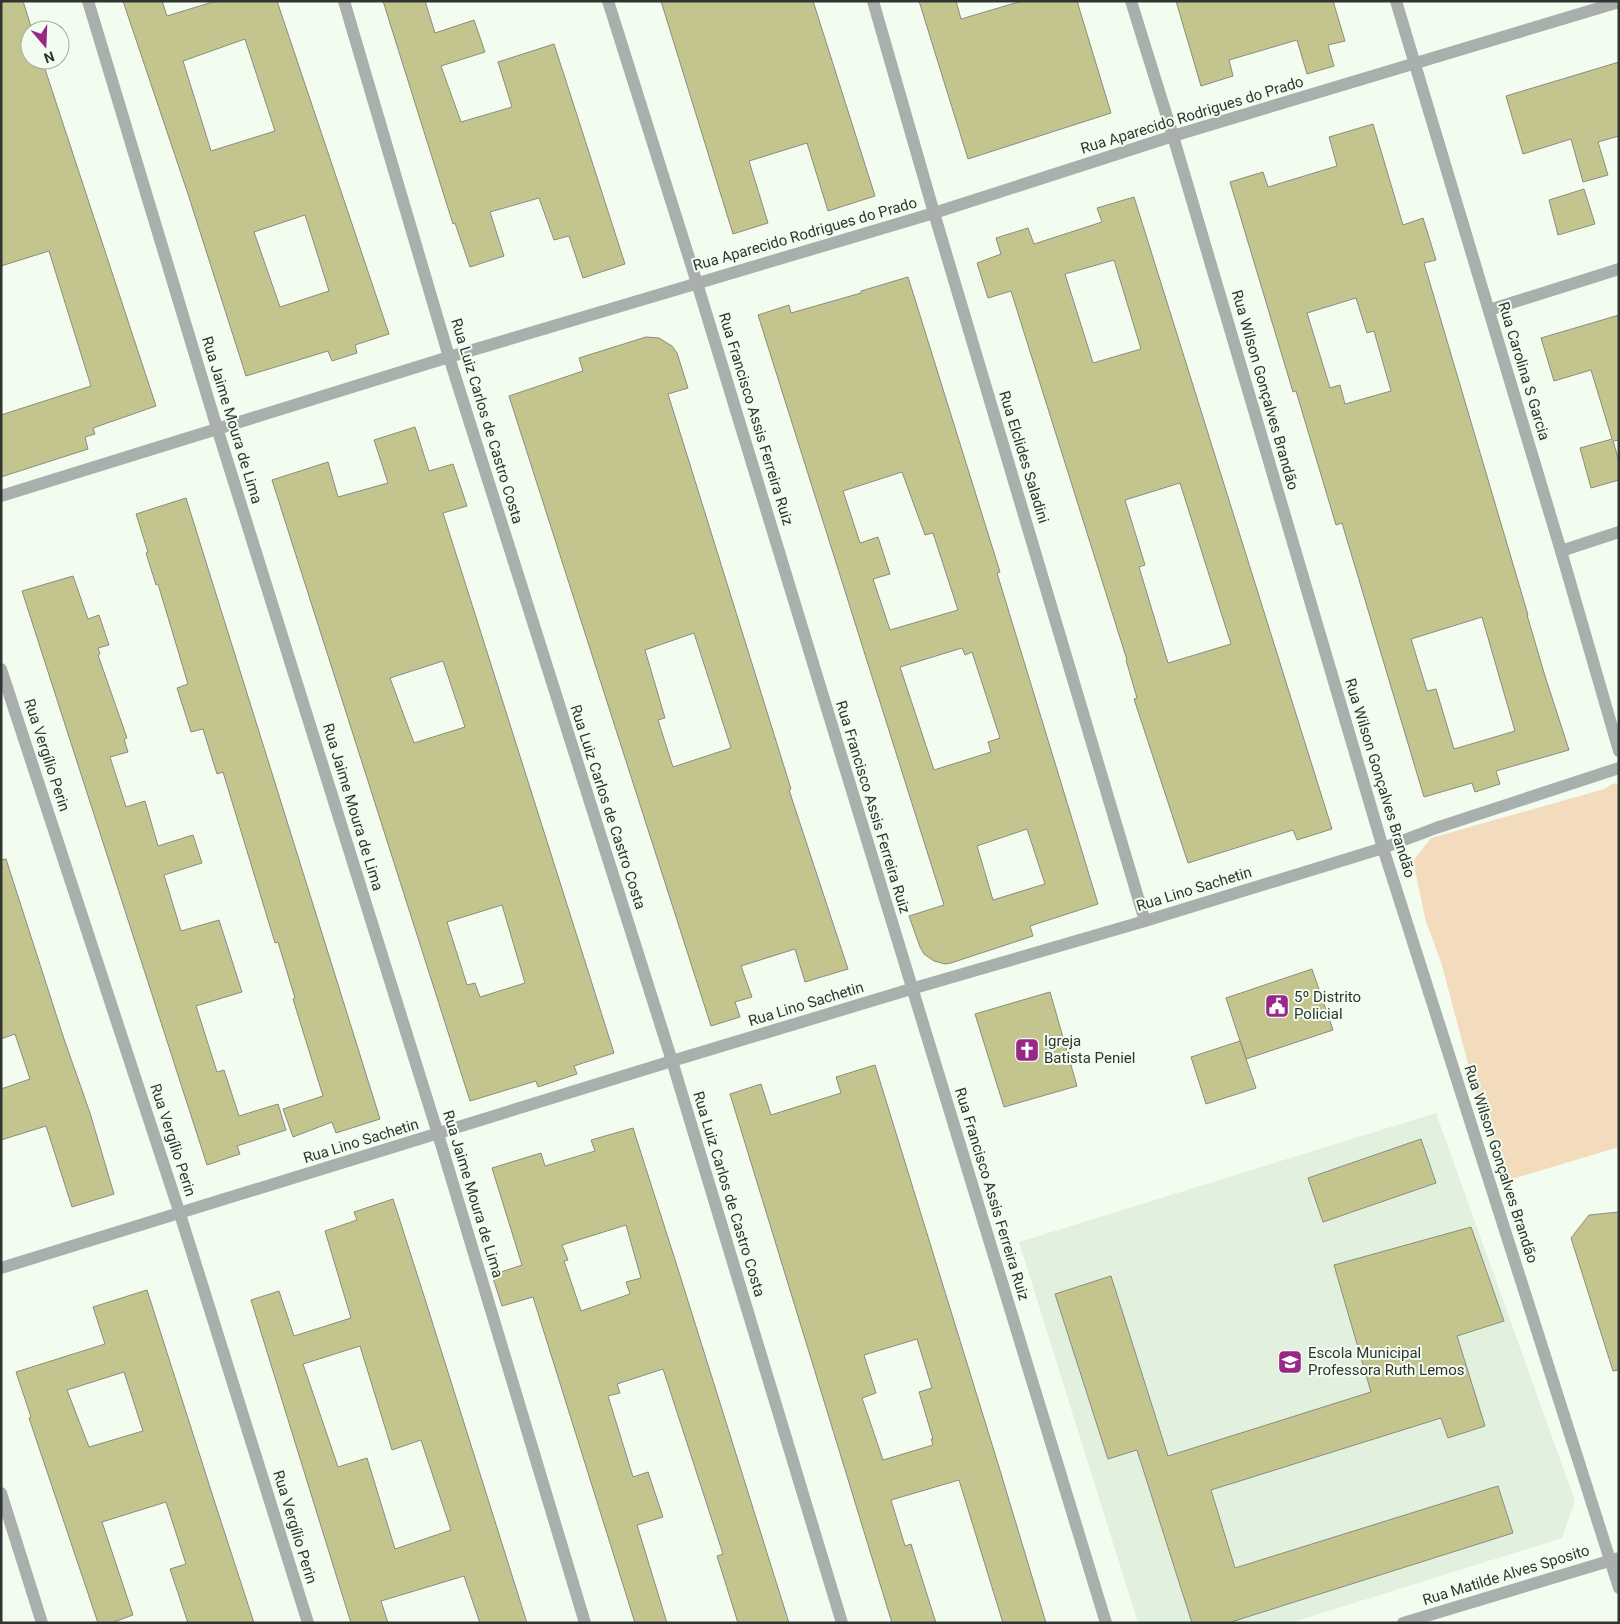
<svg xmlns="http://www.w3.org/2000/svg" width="1620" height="1624" font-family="Roboto,sans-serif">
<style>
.built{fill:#e1f1de}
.green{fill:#f3dcbe}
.building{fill:#c3c48e;stroke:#8c8c7f;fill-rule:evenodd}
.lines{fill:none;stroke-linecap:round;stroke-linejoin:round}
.minor{stroke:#a8afad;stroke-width:12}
.labels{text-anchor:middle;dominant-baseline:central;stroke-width:4;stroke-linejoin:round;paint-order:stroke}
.street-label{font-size:15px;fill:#313531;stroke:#f2fdf0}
.poi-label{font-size:15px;fill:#313531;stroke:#f2fdf0;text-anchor:start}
</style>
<rect width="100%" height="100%" fill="#f2fdf0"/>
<polygon class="built" points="1436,1113 1575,1501 1562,1538 1290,1623 1138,1623 1019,1242"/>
<polygon class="green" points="1619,783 1619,1147 1506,1181 1484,1124 1441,962 1426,922 1413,861 1431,838 1604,789 1612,784"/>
<g class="building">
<polygon points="1,1 23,1 32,30 30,30 30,60 42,60 156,406 93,428 95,434 85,437 88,449 1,477 1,415 91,386 49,251 1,266"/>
<path d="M123,1H162L167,16L216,1H277L389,334L355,345L357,353L332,361L328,351L246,376L188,194ZM245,39L275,131L211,151L183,61ZM305,215L329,291L280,307L254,232Z"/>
<polygon points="383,1 425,1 435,33 474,20 485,52 441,66 461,122 512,107 498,62 554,44 625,264 583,278 569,236 554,240 539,198 490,212 504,256 470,267 455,223 453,224"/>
<polygon points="661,1 813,1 875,196 828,211 807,143 749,161 768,223 733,234"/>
<polygon points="919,1 956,1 961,19 1022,1 1077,1 1111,113 968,159"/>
<polygon points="1176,1 1333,1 1345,41 1328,45 1334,66 1307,74 1297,40 1229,60 1233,76 1201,86"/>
<polygon points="1619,62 1619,136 1598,142 1608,175 1583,182 1571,139 1523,154 1506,96"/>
<path d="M1373,124L1403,225L1423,218L1436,260L1424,263L1528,615H1527L1545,676L1569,750L1496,771L1500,784L1475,792L1472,783L1424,797L1342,523L1336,525L1296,391L1293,392L1230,182L1263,172L1268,187L1337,166L1329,137ZM1356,298L1367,333L1374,331L1391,391L1345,404L1340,385L1330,388L1307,313ZM1482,617L1515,731L1454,749L1436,689L1427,691L1411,639Z"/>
<polygon points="1584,189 1595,224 1558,235 1549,200"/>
<path d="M1134,197L1332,829L1297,840L1293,830L1188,863L1134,699L1137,698L1126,660H1127L1011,291L988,298L977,263L1001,254L996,238L1028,228L1034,244L1102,222L1097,208ZM1114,260L1141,349L1093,363L1065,274ZM1180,483L1231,644L1168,663L1139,567L1145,565L1125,500Z"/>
<path d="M908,277L1000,572L997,573L1098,904L1030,926L1033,936L951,963L945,964L934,961L924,954L920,947L909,916L944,905L758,315L789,305L791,313L861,293V291ZM902,472L925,535L933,533L958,610L890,630L873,579L890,574L878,537L860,543L843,491ZM962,648L965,655L972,652L1000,738L988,742L991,752L934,770L900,667ZM1027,829L1045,884L993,900L977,846Z"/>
<polygon points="1619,315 1619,440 1613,441 1619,461 1619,480 1591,488 1580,448 1612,439 1591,370 1554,381 1541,338"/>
<path d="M646,337L659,338L672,346L677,353L688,388L668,394L791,789L789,790L848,969L805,982L795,949L741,966L752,997L735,1002L740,1017L711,1026L509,396L583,371L579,358ZM694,633L731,748L673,767L658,720L665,718L645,650Z"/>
<path d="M415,427L429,471L453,464L467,506L443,513L614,1053L574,1066L577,1074L538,1087L536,1081L470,1101L272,480L328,462L338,497L388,483L374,440ZM443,661L465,727L414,743L390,678ZM502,905L525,983L480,997L475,983L467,985L447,922Z"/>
<polygon points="186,498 380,1119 336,1133 332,1122 293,1137 283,1109 323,1096 293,999 295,998 278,942 275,943 223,772 217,774 203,729 191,732 177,688 188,684 158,584 156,585 146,553 148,552 136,514"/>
<polygon points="73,576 88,619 99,615 109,645 98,648 100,654 98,655 127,738 124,739 128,752 110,757 126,807 145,801 158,846 193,835 202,863 164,875 181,931 219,920 242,992 196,1006 217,1072 224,1070 239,1116 278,1104 286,1130 237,1146 240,1154 207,1165 22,591"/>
<polygon points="6,859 63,1036 90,1113 114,1194 72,1207 46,1126 1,1140 1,1089 30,1079 15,1034 1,1039 1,860"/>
<polygon points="1312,969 1333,1030 1246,1059 1226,998"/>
<polygon points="1050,992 1077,1086 1004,1107 975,1014"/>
<polygon points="1240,1041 1256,1088 1206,1104 1191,1057"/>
<path d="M875,1065L999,1467L1046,1623H1003L959,1480L891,1500L905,1546L911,1544L936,1623H892L730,1094L761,1084L771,1115L841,1093L836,1077ZM917,1339L932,1388L919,1392L933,1439H931L933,1445L883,1460L862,1398L876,1393L864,1355Z"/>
<path d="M633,1128L677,1266L789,1623H738L717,1556L723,1554L663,1369L617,1384L620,1393L608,1396L633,1477L648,1472L663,1517L637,1525L667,1623H635L533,1297L502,1306L492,1275L522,1265L492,1168L541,1153L545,1166L595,1151L591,1140ZM626,1225L641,1278L626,1282L630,1294L581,1311L564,1261L568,1260L562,1245Z"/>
<polygon points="1421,1139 1436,1183 1323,1222 1308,1178"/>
<path d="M393,1199L424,1296L527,1623H480L464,1576L381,1601L388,1623H351L251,1300L279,1291L294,1336L351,1318L325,1231L357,1220L354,1212ZM360,1346L392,1450L421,1440L451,1530L395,1549L367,1458L338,1467L303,1364Z"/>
<polygon points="1619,1212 1619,1370 1613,1371 1571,1238 1589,1215"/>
<polygon points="1471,1227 1504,1321 1457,1336 1485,1426 1448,1438 1441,1418 1211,1490 1235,1568 1498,1486 1513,1533 1228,1623 1192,1623 1137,1450 1108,1459 1055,1294 1111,1276 1168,1456 1371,1392 1334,1265"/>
<path d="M147,1290L215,1503L254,1623H188L170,1569L186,1564L166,1502L102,1522L133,1615L111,1623H98L29,1418L31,1417L16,1372L105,1344L93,1307ZM124,1372L143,1431L89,1447L67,1390Z"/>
</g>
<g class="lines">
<g class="minor">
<polyline points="88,1 217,428 438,1134 585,1623"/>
<polyline points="344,1 449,357 672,1061 842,1623"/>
<polyline points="608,1 697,283 1106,1623"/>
<polyline points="873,1 934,213 1145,921"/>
<polyline points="1131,1 1173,136 1383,848 1619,1588"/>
<polyline points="1396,1 1561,551 1619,751"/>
<polyline points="1489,310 1619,269"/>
<polyline points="1,496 449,357 934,213 1173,136 1619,2"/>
<polyline points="1561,551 1619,532"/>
<polyline points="1,669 180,1214 308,1623"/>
<polyline points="1,1268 672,1061 911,989 1145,921 1383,848 1436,828 1619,768"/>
<polyline points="1,1493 42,1623"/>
<polyline points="1403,1623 1619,1558"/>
</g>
</g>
<defs>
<symbol id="civic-square" viewBox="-11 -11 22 22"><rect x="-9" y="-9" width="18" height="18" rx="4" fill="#982887" stroke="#f2fdf0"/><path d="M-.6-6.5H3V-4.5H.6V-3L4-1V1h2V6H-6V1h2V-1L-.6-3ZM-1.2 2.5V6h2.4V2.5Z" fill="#fff"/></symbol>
<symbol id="church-square" viewBox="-11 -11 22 22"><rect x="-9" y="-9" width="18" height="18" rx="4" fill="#982887" stroke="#f2fdf0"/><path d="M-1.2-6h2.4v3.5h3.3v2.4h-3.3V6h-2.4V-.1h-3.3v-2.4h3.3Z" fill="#fff"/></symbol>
<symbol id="school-square" viewBox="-11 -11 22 22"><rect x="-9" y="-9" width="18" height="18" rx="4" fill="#982887" stroke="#f2fdf0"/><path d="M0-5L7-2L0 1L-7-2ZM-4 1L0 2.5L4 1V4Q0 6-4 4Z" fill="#fff"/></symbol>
</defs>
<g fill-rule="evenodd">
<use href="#civic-square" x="1263" y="992" width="28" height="28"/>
<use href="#church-square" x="1013" y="1036" width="28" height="28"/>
<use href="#school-square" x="1276" y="1348" width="28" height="28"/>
</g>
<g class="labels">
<g class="street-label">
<text transform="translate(1192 115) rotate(-17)">Rua Aparecido Rodrigues do Prado</text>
<text transform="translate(805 234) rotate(-16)">Rua Aparecido Rodrigues do Prado</text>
<text transform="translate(1524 371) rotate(73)">Rua Carolina S Garcia</text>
<text transform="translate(1265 390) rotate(74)">Rua Wilson Gonçalves Brandão</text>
<text transform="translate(756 419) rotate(73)">Rua Francisco Assis Ferreira Ruiz</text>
<text transform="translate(232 420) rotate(73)">Rua Jaime Moura de Lima</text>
<text transform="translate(487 421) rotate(73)">Rua Luiz Carlos de Castro Costa</text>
<text transform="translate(1024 457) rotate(73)">Rua Elclides Saladini</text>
<text transform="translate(47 755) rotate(72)">Rua Vergílio Perin</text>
<text transform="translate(1380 778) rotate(73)">Rua Wilson Gonçalves Brandão</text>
<text transform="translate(353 807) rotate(73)">Rua Jaime Moura de Lima</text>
<text transform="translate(608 807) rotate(72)">Rua Luiz Carlos de Castro Costa</text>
<text transform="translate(873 807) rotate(73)">Rua Francisco Assis Ferreira Ruiz</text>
<text transform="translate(1194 889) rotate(-17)">Rua Lino Sachetin</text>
<text transform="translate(806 1004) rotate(-17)">Rua Lino Sachetin</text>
<text transform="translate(173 1140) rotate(72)">Rua Vergílio Perin</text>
<text transform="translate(361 1141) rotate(-17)">Rua Lino Sachetin</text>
<text transform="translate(1501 1164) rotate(72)">Rua Wilson Gonçalves Brandão</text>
<text transform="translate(473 1194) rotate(73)">Rua Jaime Moura de Lima</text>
<text transform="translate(729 1194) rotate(73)">Rua Luiz Carlos de Castro Costa</text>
<text transform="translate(992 1194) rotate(73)">Rua Francisco Assis Ferreira Ruiz</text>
<text transform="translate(295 1527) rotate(73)">Rua Vergílio Perin</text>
<text transform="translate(1506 1575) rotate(-17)">Rua Matilde Alves Sposito</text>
</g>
<g class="poi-label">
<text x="1294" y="997">5º Distrito<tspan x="1294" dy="17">Policial</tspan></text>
<text x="1044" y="1041">Igreja<tspan x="1044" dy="17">Batista Peniel</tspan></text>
<text x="1308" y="1353">Escola Municipal<tspan x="1308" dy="17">Professora Ruth Lemos</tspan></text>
</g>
</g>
<rect width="1620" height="1624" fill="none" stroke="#313531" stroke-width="5"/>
<g transform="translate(45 45) rotate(161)"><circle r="24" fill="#f2fdf0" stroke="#a5ada4"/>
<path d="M0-4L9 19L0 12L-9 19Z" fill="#982887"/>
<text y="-8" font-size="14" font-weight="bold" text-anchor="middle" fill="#313531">N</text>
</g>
</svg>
